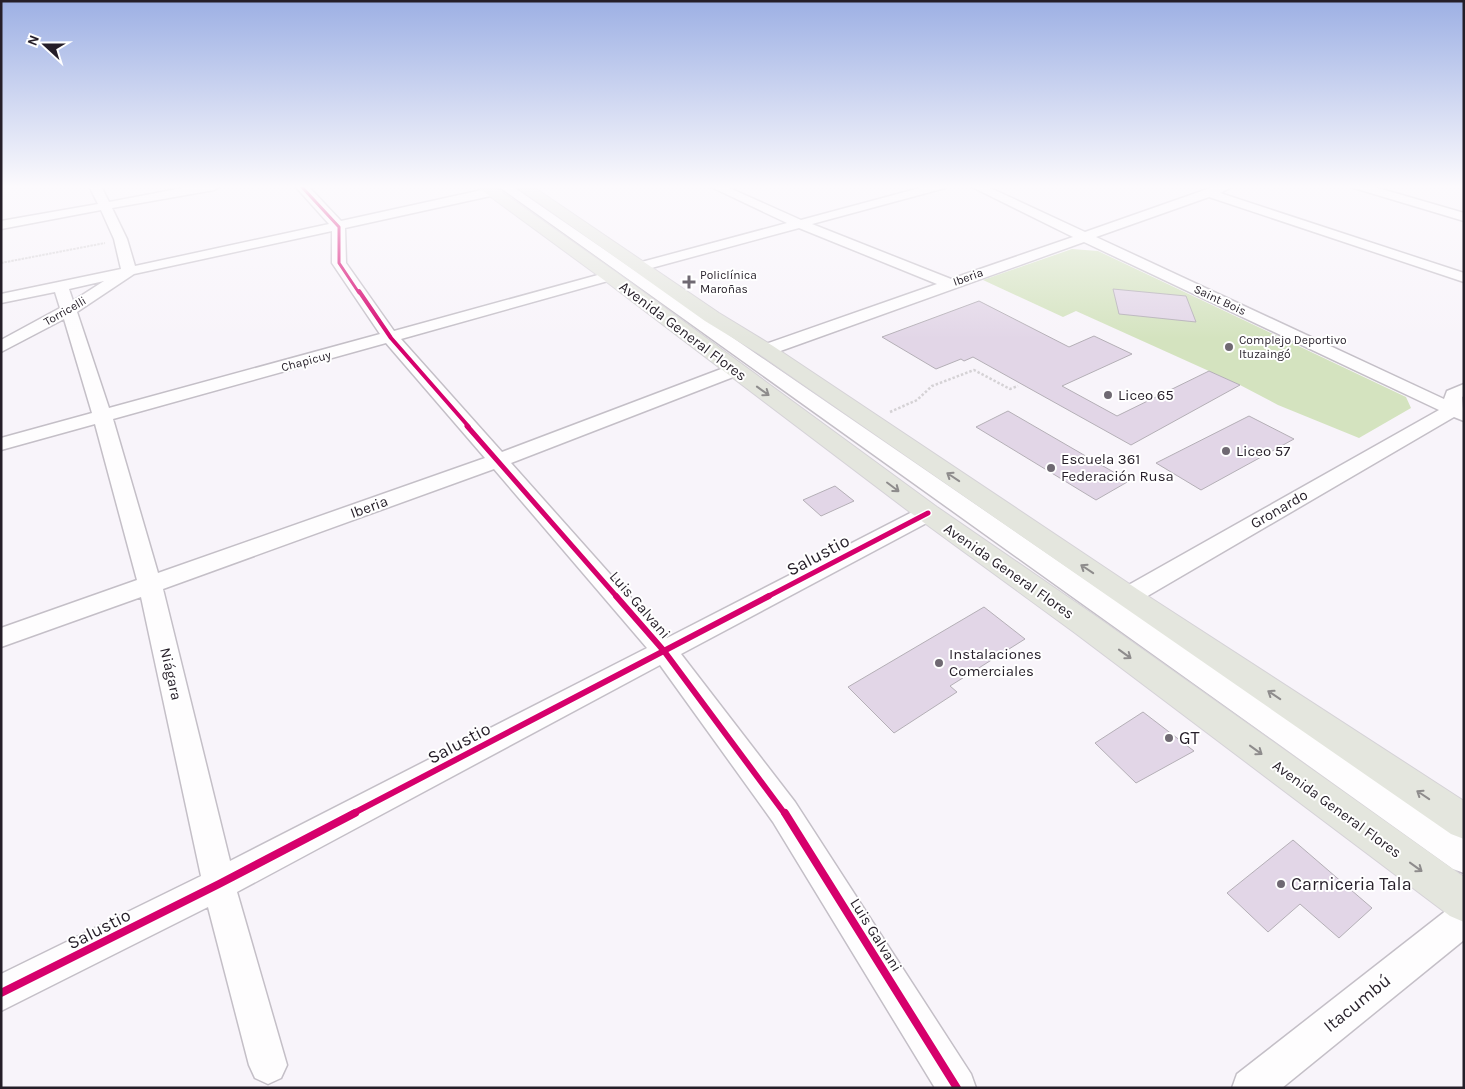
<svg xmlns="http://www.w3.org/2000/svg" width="1465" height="1089" font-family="Karla,sans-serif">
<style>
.green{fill:#d4e3bf}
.building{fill:#e2d6e7;stroke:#b4afb6}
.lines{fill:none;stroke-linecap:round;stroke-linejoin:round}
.minor-casing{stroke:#c4bfc7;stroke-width:3}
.major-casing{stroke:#d5d2d7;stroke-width:2}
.path-far1{stroke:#d5d2d5;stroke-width:2;stroke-dasharray:2.5 1;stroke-linecap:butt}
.path{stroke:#d5d2d5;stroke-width:2.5;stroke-dasharray:2.5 2;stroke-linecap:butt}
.minor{fill:#fefdfe;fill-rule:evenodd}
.major{fill:#e4e6de;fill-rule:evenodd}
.cycleway-far4-casing{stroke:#fff;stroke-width:5}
.cycleway-far3-casing{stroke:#fff;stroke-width:6}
.cycleway-far2-casing{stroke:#fff;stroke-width:8}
.cycleway-far1-casing{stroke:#fff;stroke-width:9}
.cycleway-casing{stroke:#fff;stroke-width:11}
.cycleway-far4{stroke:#d6006c;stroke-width:3}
.cycleway-far3{stroke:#d6006c;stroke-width:4}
.cycleway-far2{stroke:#d6006c;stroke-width:5}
.cycleway-far1{stroke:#d6006c;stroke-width:6}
.cycleway{stroke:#d6006c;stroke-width:8}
.oneway{stroke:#8e8c8c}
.poi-dot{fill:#6f6972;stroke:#fff;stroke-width:2}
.labels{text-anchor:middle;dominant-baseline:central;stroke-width:4;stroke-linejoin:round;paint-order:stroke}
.far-poi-label{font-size:12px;fill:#251e28;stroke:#fff;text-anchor:start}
.far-street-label{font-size:12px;fill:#251e28;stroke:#fff}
.street-label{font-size:15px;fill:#251e28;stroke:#fff}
.poi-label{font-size:15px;fill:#251e28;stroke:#fff;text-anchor:start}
.near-street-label{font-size:18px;fill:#251e28;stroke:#fff}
.near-poi-label{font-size:18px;fill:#251e28;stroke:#fff;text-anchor:start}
</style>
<rect width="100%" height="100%" fill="#f8f4fa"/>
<polygon class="green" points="1072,249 1098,251 1406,397 1411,408 1359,438 1278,405 1240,385 1076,311 1063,317 983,280"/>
<g class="building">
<polygon points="1113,289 1186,296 1196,322 1119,314"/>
<polygon points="979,301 1069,347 1094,336 1132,354 1062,386 1117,416 1209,371 1240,385 1131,445 973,357 964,361 961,359 936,369 882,337"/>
<polygon points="1008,411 1077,451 1129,481 1096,500 976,427"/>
<polygon points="1249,416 1294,439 1201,490 1156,463"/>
<polygon points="835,486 854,501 821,516 803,500"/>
<polygon points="984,607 1025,639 950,686 957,692 894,733 848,687"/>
<polygon points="1143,712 1194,751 1136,783 1095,743"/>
<polygon points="1293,840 1372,908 1339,938 1300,904 1268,932 1227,893"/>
</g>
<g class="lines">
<defs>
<g id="minor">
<path d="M89,186H101L109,202L193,186H220L214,190L112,208L127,239L135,266L329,224L295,186H308L341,221L491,188L495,189L497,192L495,195L345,228L346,263L394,331L605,273H615L617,276L615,279L401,339L502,452L729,366L735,365L741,366L744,370L741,374L511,463L667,638L920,508L928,506L936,508L939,513L936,518L681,654L795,802L971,1074L976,1088H935L773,822L660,665L237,892L287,1065L281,1078L268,1084L255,1078L249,1065L208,907L1,1011V974L201,876L141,597L1,647V628L137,580L95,424L1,450V438L92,413L64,319L1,352V340L60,308L55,292L1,303V294L121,269L114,239L101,210L1,229V221L98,204ZM332,231V263L380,334L109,408L77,312L134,274ZM104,281L73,301L69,289ZM386,343L485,458L158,573L113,419ZM494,469L647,648L230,861L163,589Z"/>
<path d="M498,186H512L634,270L632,267L634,264L787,223L709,186H725L801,220L927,186H947L945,188L812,224L951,279L1073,237L970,186H986L1085,232L1216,186H1234L1220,193L1464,273V282L1209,197L1096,237L1444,399L1447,391L1464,384V396L1462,397L1464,421L1454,417L1127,608L1464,839V873L1453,869ZM799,228L937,284L760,346L758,350L760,354H772L1084,242L1439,410L1109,596L634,270H644Z"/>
<polygon points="1352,186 1371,186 1464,213 1464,221 1354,188"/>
<polygon points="1464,901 1464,940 1282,1088 1232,1088 1237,1074 1452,906"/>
</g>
<g id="major">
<polygon points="476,186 493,186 616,272 937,507 1097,617 1464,877 1464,922 1450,916 1075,633 919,519 604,280"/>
<polygon points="515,186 532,186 719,313 773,346 1137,589 1464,801 1464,839 1451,834 759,354 705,321"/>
</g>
</defs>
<use href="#minor" class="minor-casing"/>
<use href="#major" class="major-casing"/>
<polyline class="path-far1" points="1,263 105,243"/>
<polyline class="path" points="890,412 917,400 932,386 974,370 1010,389 1018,386"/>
<use href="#minor" class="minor"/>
<use href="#major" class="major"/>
<defs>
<polyline id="cycleway-far4" points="301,186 339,227 339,263 359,293"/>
<polyline id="cycleway-far3" points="359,291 391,338 469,427"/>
<g id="cycleway-far2">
<polyline points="467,426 617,597"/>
<polyline points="767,597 928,513"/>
</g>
<g id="cycleway-far1">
<polyline points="616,596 664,651 785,814"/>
<polyline points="352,814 769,596"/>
</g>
<g id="cycleway">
<polyline points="785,813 957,1088"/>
<polyline points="1,993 219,884 355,813"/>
</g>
</defs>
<use href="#cycleway-far4" class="cycleway-far4-casing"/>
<use href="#cycleway-far3" class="cycleway-far3-casing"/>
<use href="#cycleway-far2" class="cycleway-far2-casing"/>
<use href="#cycleway-far1" class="cycleway-far1-casing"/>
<use href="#cycleway" class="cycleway-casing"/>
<use href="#cycleway-far4" class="cycleway-far4"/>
<use href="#cycleway-far3" class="cycleway-far3"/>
<use href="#cycleway-far2" class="cycleway-far2"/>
<use href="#cycleway-far1" class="cycleway-far1"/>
<use href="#cycleway" class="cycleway"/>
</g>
<defs><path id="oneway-shaft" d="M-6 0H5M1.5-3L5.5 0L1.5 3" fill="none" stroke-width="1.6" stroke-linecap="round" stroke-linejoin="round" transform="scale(1.25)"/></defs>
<g class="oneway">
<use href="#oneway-shaft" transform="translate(763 391) rotate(36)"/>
<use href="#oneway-shaft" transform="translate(953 477) rotate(-146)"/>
<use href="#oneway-shaft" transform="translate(893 487) rotate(37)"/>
<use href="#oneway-shaft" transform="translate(1087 569) rotate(-146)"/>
<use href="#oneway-shaft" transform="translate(1125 654) rotate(36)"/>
<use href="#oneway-shaft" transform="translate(1274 695) rotate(-146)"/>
<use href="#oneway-shaft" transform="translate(1256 750) rotate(36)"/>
<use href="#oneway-shaft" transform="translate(1423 795) rotate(-146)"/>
<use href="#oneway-shaft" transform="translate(1416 867) rotate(36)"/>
</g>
<linearGradient id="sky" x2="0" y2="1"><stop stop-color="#9db0e4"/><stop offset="0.55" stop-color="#fcfafd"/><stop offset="1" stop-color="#fcfafd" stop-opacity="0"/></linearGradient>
<rect width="1465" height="339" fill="url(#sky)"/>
<g class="poi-dot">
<path d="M686.5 274.5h5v5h5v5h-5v5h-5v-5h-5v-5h5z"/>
<circle cx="1229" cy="347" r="5"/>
<circle cx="1108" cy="395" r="5"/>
<circle cx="1226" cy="451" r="5"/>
<circle cx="1051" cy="468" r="5"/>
<circle cx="939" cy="663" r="5"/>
<circle cx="1169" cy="738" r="5"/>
<circle cx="1281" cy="884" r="5"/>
</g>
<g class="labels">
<g class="far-poi-label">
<text x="700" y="275">Policlínica<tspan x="700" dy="14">Maroñas</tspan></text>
<text x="1239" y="340">Complejo Deportivo<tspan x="1239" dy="14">Ituzaingó</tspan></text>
</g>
<g class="far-street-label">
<text transform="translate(968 277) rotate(-20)">Iberia</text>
<text transform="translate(1220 300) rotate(25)">Saint Bois</text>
<text transform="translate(65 311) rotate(-30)">Torricelli</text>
<text transform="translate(306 361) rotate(-15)">Chapicuy</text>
</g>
<g class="street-label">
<text transform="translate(683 331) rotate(37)">Avenida General Flores</text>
<text transform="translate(369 507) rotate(-20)">Iberia</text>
<text transform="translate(1279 509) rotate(-30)">Gronardo</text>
<text transform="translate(1009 571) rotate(35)">Avenida General Flores</text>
<text transform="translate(640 605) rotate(49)">Luis Galvani</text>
<text transform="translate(171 674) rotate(77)">Niágara</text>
<text transform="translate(1337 809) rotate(36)">Avenida General Flores</text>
<text transform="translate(876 935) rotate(58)">Luis Galvani</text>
</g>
<g class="poi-label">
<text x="1118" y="395">Liceo 65</text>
<text x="1236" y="451">Liceo 57</text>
<text x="1061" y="459">Escuela 361<tspan x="1061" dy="17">Federación Rusa</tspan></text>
<text x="949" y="654">Instalaciones<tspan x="949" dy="17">Comerciales</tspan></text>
</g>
<g class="near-street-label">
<text transform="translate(818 555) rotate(-28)">Salustio</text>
<text transform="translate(459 743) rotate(-28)">Salustio</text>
<text transform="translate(99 929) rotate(-27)">Salustio</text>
<text transform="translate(1357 1003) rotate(-39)">Itacumbú</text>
</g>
<g class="near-poi-label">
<text x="1179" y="738">GT</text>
<text x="1291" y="884">Carniceria Tala</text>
</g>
</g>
<rect width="1465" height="1089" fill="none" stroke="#251e28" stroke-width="5"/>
<g transform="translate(45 45) rotate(291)" stroke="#ffffff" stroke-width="4" paint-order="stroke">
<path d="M0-4L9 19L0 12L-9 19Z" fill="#251e28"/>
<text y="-8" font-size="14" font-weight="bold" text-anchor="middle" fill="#251e28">N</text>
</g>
</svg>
